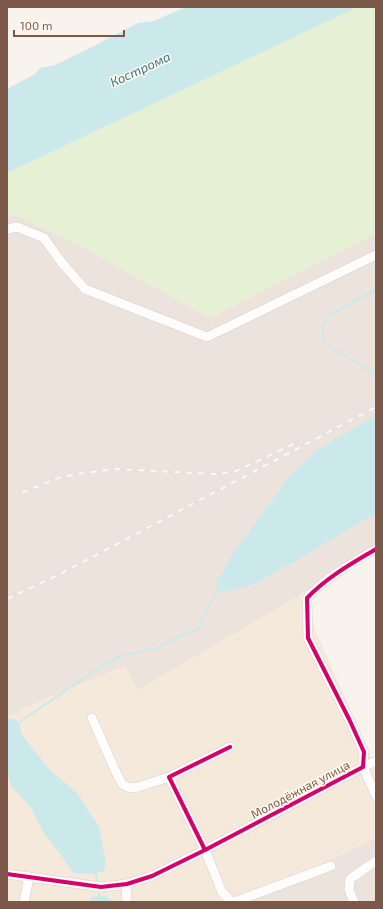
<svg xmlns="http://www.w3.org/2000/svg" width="383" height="909" font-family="'Exo 2',sans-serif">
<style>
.residential{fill:#f5e9dc}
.industrial{fill:#ebe3dc}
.green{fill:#e5f0d5}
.water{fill:#cbe9eb}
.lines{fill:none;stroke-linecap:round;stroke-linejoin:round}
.stream{stroke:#cbe9eb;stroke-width:2}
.minor-casing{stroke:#d7cec8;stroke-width:10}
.minor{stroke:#fefdfc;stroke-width:9}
.rail-casing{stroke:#e5e2e6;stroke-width:3.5}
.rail{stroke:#fff8ee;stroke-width:2;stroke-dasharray:6;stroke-linecap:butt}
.cycleway-casing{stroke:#fff8ee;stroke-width:6}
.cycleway{stroke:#d6006c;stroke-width:4}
.labels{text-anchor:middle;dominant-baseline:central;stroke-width:3;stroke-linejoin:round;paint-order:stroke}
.street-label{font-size:12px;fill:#7b5848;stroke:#fff8ee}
.water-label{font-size:13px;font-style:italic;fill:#3a7882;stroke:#fff8ee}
</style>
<rect width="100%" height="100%" fill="#f8f3ec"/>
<polygon class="residential" points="300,595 376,768 376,838 244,902 7,902 7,717 26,707 126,666 138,690"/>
<g class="industrial">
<polygon points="13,214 79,245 210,318 376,233 376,543 300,595 138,690 125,666 26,707 7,717 7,216"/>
<polygon points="376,838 376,902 244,902"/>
</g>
<polygon class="green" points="358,7 376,7 376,233 210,318 79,245 13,214 7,216 7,173"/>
<g class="water">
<polygon points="186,7 358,7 7,173 7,89 35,74 40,68 55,65 90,48 138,23 154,21"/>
<polygon points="376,416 376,513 297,560 252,585 224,592 217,590 216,585 231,556 290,476 320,448"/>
<polygon points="11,718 17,720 23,736 36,753 50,770 77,793 99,827 106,863 103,872 91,874 73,873 64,859 43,832 30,806 11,786 7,771 7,720"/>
<polygon points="105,896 114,902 88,902 92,897"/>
</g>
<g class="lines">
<g class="stream">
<polyline points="376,290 331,314 324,325 322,341 376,375"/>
<polyline points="17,724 100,667 124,655 158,648 180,636 199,629 207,609 219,590"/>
<polyline points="95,872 97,880"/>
<polyline points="99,894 101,902"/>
</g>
<defs>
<g id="minor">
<polyline points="7,229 17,227 44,238 62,263 85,289 207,337 376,255"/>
<path d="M376,549C351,564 327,577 307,598L308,638L350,721L364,752L363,767L376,796"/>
<polyline points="92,718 115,770 122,784 127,787 135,788 169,777"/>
<polyline points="230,747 169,777 205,850 222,892 232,902"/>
<polyline points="7,874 101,887 127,884 152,876 205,850 363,767 376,761"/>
<polyline points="24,902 29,877"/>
<polyline points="126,902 127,884"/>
<polyline points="234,902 331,866"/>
<polyline points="354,902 349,890 350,879 376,861"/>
</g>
</defs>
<use href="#minor" class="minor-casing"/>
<use href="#minor" class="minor"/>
<defs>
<g id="rail">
<polyline points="22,493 55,479 76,474 116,469 215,474 234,472 298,442"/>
<polyline points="7,599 62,573 376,407"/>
</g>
</defs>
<use href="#rail" class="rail-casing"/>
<use href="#rail" class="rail"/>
<defs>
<g id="cycleway">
<polyline points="205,850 169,777 230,747"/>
<path d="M7,874L101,887L127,884L152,876L205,850L363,767L364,752L350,721L308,638L307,598C327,577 351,564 376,549"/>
</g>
</defs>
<use href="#cycleway" class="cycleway-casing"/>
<use href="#cycleway" class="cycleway"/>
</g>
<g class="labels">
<g class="street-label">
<text transform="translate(300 789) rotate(-28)">Молодёжная улица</text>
</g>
<g class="water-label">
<text transform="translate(140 69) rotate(-25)">Кострома</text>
</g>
</g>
<rect width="383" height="909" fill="none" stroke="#7b5848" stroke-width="16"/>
<path d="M14 30v6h110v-6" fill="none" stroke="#7b5848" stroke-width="2"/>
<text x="20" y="30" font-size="12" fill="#7b5848" stroke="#fff8ee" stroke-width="3" paint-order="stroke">100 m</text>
</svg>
